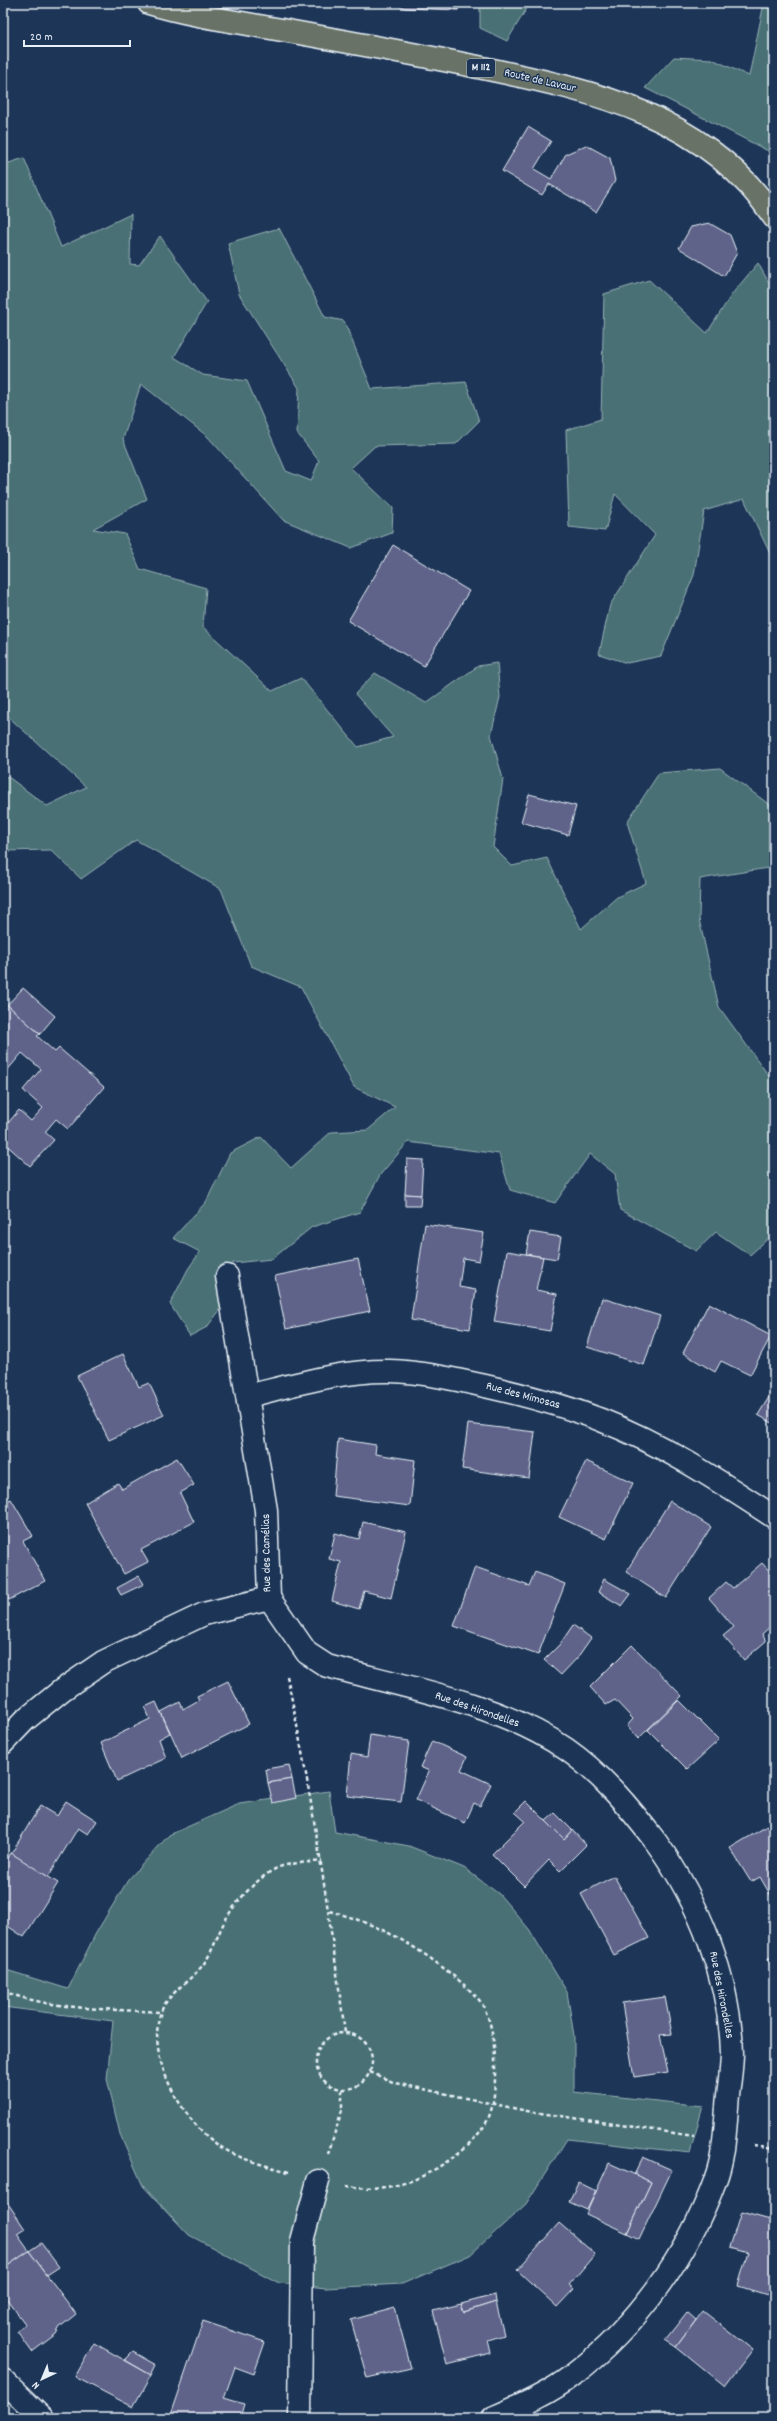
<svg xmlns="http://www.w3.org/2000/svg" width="777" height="2421" font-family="Dekko,sans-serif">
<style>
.green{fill:#497175;stroke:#98b1b6}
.building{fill:#5f648a;stroke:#e8f1f8}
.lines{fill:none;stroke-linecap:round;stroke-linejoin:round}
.minor-casing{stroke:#e8f1f8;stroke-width:25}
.major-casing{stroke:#e8f1f8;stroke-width:25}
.path{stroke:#e8f1f8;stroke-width:2.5;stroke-dasharray:4 3;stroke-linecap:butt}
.minor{stroke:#1d3557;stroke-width:22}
.major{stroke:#697266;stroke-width:22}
.labels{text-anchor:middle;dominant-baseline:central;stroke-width:3;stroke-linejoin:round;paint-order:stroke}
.shield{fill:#1d3557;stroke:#abb9c8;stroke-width:1}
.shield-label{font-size:11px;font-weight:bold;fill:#e8f1f8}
.street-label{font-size:12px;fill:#e8f1f8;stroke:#1d3557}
</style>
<rect width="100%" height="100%" fill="#1d3557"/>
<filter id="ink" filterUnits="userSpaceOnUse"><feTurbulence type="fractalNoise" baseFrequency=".025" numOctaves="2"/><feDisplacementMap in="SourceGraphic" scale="8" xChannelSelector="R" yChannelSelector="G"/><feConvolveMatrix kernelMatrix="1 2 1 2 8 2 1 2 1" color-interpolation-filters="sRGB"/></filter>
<g filter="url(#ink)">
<g class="green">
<polygon points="480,3 530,3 507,41 480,28"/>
<polygon points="764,3 774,3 774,154 645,88 674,57 712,59 749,76"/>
<polygon points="24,158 61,247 131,214 130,264 139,265 160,236 207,302 174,357 203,375 247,381 286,471 311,481 319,461 297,433 299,388 239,294 228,243 279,228 325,317 344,321 372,389 466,382 479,421 456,444 375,446 351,468 393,508 392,533 351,548 283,520 207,436 141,384 123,439 147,499 93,529 125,534 140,569 206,588 203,627 272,691 301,678 358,747 393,737 355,694 375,673 426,703 478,666 497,663 500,697 491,735 503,779 493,847 512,866 547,858 581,929 617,897 646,883 627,822 659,773 720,768 774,808 774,867 700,879 699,919 719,1007 774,1083 774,1233 750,1255 716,1232 696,1251 620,1210 615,1174 590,1154 555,1203 510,1190 499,1154 408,1142 380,1175 360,1212 312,1227 272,1259 233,1263 227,1301 207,1327 190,1336 170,1304 188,1269 200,1252 173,1238 206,1202 230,1153 261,1137 291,1168 331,1132 368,1130 395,1107 354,1087 301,987 251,966 221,889 136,840 81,879 51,850 3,851 3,780 7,776 47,806 86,787 3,712 3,165"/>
<polygon points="758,263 774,292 774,562 744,499 704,511 694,575 661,656 627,663 599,654 610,605 655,535 615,494 605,531 569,527 566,430 601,419 604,294 649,280 707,333 732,294"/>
<polygon points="329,1791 335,1832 409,1846 464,1868 499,1894 529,1929 567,1992 574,2036 574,2092 703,2106 690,2153 567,2139 526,2204 470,2255 402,2284 326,2288 279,2283 189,2235 143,2186 120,2134 107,2079 113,2021 3,2007 3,1969 68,1989 96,1933 128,1880 169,1835 239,1804"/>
</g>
<g class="building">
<polygon points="391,3 440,3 458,10 405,8"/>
<polygon points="440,3 461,3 458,10"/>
<polygon points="528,127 551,141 534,169 551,179 566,154 586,145 610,158 615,181 596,212 549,184 542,195 502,171"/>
<polygon points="709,223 730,235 737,253 724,276 679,248 691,227"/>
<polygon points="393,545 469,591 424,666 348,621"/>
<polygon points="529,794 576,806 568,835 521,822"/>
<polygon points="23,988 55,1016 40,1034 7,1005"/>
<polygon points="3,1001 40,1034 37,1036 55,1052 59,1048 104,1087 68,1129 56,1119 45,1132 54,1140 30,1166 3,1142 3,1129 19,1110 31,1121 43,1108 23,1090 41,1069 22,1053 5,1073 3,1071"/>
<polygon points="407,1159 423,1160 421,1195 405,1194"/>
<polygon points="405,1194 421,1195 420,1206 405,1206"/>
<polygon points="425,1224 484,1233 479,1261 463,1258 459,1287 476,1290 470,1329 411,1320"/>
<polygon points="530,1232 561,1237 557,1259 526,1254"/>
<polygon points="507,1251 543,1257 536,1290 557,1294 550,1331 494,1322"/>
<polygon points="358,1259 370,1311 286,1329 275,1276"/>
<polygon points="602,1298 660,1316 644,1365 587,1347"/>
<polygon points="709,1303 771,1336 750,1375 721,1361 715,1372 683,1353"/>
<polygon points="123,1354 139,1387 149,1383 164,1415 109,1440 77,1376"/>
<polygon points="774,1389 774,1424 758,1415"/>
<polygon points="468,1424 535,1432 529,1478 462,1469"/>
<polygon points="338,1439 376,1445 375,1454 415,1460 410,1506 333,1496"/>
<polygon points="177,1458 194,1485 180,1493 194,1522 141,1550 148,1562 124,1574 85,1503 118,1483 122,1489"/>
<polygon points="586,1461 633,1483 606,1539 559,1517"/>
<polygon points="11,1499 33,1536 23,1541 45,1581 9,1600 3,1590 3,1503"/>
<polygon points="670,1501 711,1527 666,1598 626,1572"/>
<polygon points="363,1522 406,1532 391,1598 364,1591 359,1609 332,1601 341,1562 329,1559 335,1533 359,1539"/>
<polygon points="762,1563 774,1576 774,1623 762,1634 766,1641 744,1660 723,1636 734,1627 709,1598 726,1582 733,1588"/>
<polygon points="475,1567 529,1586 535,1572 565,1584 538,1655 454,1626"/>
<polygon points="139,1576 144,1584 121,1595 117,1588"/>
<polygon points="604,1579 631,1594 622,1606 598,1592"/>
<polygon points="573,1625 591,1638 577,1658 561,1675 544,1660 560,1644"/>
<polygon points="632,1645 682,1696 638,1739 627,1726 633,1719 615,1700 606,1705 590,1687"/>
<polygon points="774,1676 774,1685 770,1680"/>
<polygon points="228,1681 249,1724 182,1758 161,1712 180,1702 183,1709 199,1700 197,1696"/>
<polygon points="679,1700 719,1740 687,1769 648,1730"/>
<polygon points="156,1702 170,1733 159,1739 166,1758 117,1781 101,1743 150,1719 145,1707"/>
<polygon points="370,1735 409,1741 401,1802 347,1796 351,1754 367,1757"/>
<polygon points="432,1741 467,1757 461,1770 491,1784 480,1806 474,1803 465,1823 416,1800 429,1771 420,1767"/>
<polygon points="289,1765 292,1779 268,1783 266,1769"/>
<polygon points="292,1779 296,1798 273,1803 268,1783"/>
<polygon points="66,1801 97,1821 88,1834 78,1828 48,1877 11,1854 40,1806 57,1816"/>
<polygon points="526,1801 564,1839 572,1830 586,1845 560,1871 549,1860 524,1886 492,1854 525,1821 515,1812"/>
<polygon points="555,1813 572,1830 564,1839 546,1821"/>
<polygon points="774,1822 774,1901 760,1877 751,1882 730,1848"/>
<polygon points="11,1853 58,1883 24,1937 3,1923 3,1867"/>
<polygon points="614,1876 649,1938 614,1955 581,1894"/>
<polygon points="774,1957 774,1979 768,1958"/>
<polygon points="665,1997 672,2034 660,2035 668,2072 634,2077 622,2003"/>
<polygon points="643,2157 672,2170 639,2239 627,2233 651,2182 634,2175"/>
<polygon points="609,2163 651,2182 627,2233 586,2214"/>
<polygon points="578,2182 596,2191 587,2210 569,2202"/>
<polygon points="3,2196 25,2229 17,2234 29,2251 3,2269"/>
<polygon points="741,2212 774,2221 774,2297 738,2286 748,2252 730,2247"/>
<polygon points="559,2223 595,2254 569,2285 574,2289 557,2307 517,2270"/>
<polygon points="41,2243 59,2267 47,2275 29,2251"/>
<polygon points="29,2251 76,2314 60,2327 56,2334 32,2352 17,2331 26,2325 3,2294 3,2269"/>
<polygon points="495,2295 496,2302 464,2312 461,2304"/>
<polygon points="496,2302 504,2335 488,2340 491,2353 447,2364 433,2311 461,2304 464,2312"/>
<polygon points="395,2308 411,2368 367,2378 351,2320"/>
<polygon points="703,2311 753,2350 725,2387 676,2347"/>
<polygon points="687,2312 696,2320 676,2347 665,2340"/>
<polygon points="203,2321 265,2342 254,2374 235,2367 224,2398 244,2404 240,2418 170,2418"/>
<polygon points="94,2343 151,2375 133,2407 75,2377"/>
<polygon points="133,2352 156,2365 151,2375 125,2360"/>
</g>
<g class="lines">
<defs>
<g id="minor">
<polyline points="227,1276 266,1510 269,1598"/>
<path d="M248,1396C293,1385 342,1370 390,1371C422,1372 454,1379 485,1386C525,1395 563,1405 601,1420C663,1444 719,1481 774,1517"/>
<path d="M269,1598L307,1653L327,1666C405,1687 499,1703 566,1749C602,1774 630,1808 656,1842C699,1901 730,1979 732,2053C732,2070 728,2089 727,2107C725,2131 724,2158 715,2181C687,2256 637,2326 573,2375C549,2394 520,2406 492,2418"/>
<polyline points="3,1743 25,1720 62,1690 103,1662 204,1614 269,1598"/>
<polyline points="3,2380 42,2418"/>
<polyline points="300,2418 302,2241 318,2181"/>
</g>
<path id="major" d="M149,3C192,16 238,22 282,30C349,42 416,54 483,68C595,91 706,116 774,217"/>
</defs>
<use href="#minor" class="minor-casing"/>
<use href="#major" class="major-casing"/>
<g class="path">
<path d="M287,1676C312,1795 329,1913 345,2033"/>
<path d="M329,1911C372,1922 407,1940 442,1967C455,1977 469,1988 480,2001C491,2017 494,2040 495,2059C495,2078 496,2101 488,2119C475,2147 427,2179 397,2185C381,2189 362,2188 346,2186"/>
<path d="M3,1991C50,2010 110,2009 160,2012"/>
<circle cx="344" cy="2061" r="28"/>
<polyline points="370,2072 395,2083 527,2111 694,2136"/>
<polyline points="753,2146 774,2149"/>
<polyline points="328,2154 342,2110 342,2089"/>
<path d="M289,2172C268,2166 245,2161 226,2150C186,2128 144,2058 161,2012C168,1992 193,1980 205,1962C215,1947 219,1929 229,1914C240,1897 259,1877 277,1868C290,1862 307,1863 322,1861"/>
</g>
<use href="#minor" class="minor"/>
<use href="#major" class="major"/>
</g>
</g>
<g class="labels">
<rect class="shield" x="467" y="59" width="28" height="18" rx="3"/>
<g class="shield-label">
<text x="481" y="68">M 112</text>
</g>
<g class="street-label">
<text transform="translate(540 81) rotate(13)">Route de Lavaur</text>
<text transform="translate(523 1396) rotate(15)">Rue des Mimosas</text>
<text transform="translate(267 1553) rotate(-91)">Rue des Camélias</text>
<text transform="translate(477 1710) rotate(19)">Rue des Hirondelles</text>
<text transform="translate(721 1995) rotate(79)">Rue des Hirondelles</text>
</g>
</g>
<rect width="777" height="2421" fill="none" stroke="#1d3557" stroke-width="16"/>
<rect x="8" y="8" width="761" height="2405" fill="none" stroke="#e8f1f8" stroke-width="1.5" filter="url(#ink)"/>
<g transform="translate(42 2379) rotate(224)" stroke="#1d3557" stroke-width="3" paint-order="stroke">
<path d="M0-3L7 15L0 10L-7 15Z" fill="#e8f1f8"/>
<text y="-6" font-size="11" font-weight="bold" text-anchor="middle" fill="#e8f1f8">N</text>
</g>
<path d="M24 40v6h106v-6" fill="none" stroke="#e8f1f8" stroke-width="2"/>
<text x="30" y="40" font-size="12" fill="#e8f1f8" stroke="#1d3557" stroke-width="3" paint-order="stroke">20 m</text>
</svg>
